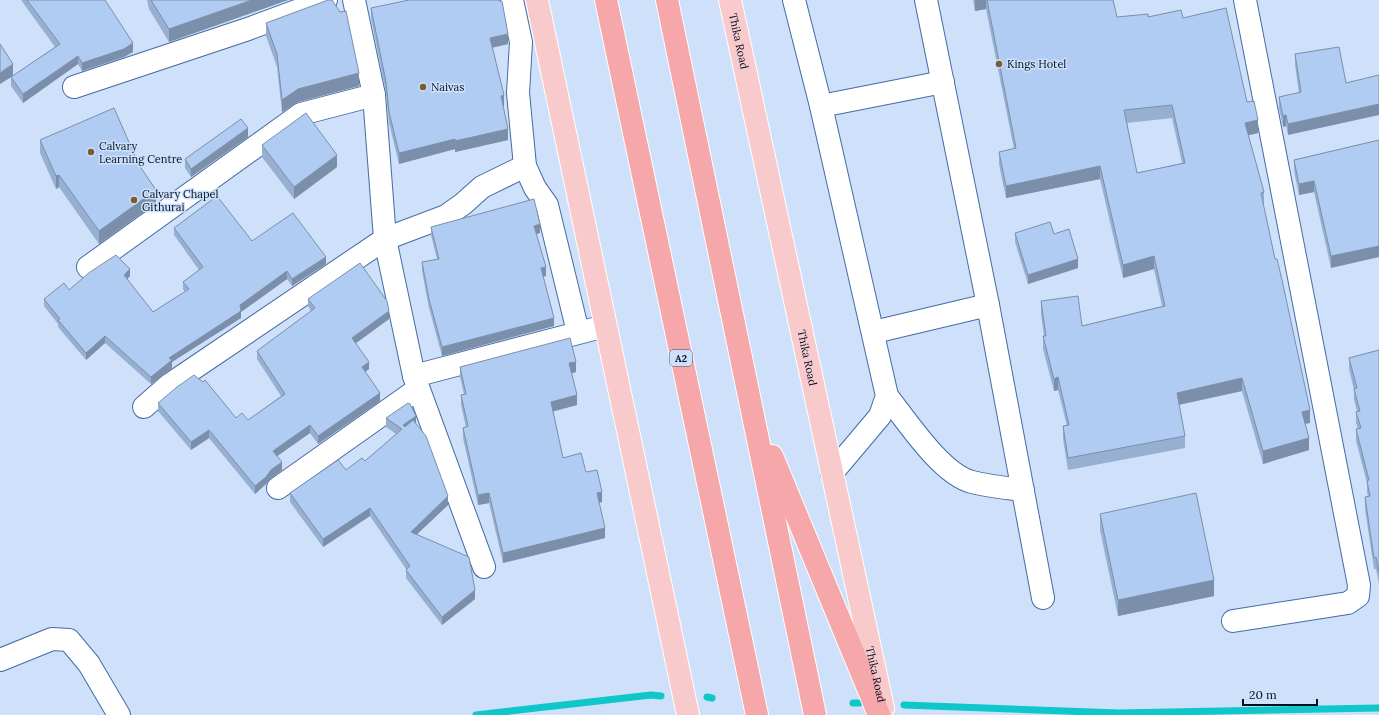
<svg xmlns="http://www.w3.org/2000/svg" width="1379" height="715" font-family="Lora,serif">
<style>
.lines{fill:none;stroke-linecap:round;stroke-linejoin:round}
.stream{stroke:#0fc6c9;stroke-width:7}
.minor-casing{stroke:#446ca4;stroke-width:24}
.major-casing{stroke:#fff;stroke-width:24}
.highway-casing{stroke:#fff;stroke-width:24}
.minor{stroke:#fff;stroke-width:22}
.major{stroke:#f9cacc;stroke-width:22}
.highway{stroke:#f5a7aa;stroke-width:22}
.wall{fill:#97afd1;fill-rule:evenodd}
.shaded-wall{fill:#7b8faa}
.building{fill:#b0ccf3;stroke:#7b8faa;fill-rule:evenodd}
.poi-dot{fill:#795c2f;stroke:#cee0fa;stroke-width:1.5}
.labels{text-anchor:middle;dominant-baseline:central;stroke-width:3;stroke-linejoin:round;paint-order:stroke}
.shield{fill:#cee0fa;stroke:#3f4e65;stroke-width:1}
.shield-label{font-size:10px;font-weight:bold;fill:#021025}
.street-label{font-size:11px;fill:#021025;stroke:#cee0fa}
.poi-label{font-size:11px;fill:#021025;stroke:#cee0fa;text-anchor:start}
</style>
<rect width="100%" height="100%" fill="#cee0fa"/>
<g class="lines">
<g class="stream">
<polyline points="707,697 712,698"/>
<polyline points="853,703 859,703"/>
<polyline points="904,705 1119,713 1379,708"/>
<polyline points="476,715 651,695 661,696"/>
</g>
<defs>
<g id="minor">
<polyline points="354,0 374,95 385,239 414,376 484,567"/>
<polyline points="794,0 821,106 943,82"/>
<polyline points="926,0 988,305 1043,598"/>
<polyline points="74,87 248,29 326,0"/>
<polyline points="821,106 887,396 880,416 832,473"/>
<polyline points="525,166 535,188 547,205 578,332"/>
<polyline points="88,267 301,114 374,95"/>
<polyline points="874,332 988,305"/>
<polyline points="414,376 605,326"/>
<path d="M887,396C907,421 941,474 972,482C988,486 1006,488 1023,490"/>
<polyline points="144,407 169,385 385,239 446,216 463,204 482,187 525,166 518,93 521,42 512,0"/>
<polyline points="278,488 418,389"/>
<polyline points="1233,621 1348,603 1358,596 1359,585 1245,0"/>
<polyline points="0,660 52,639 69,640 89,664 119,715"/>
</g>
<g id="major">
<polyline points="537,0 688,715"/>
<path id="s1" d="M730,0L883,708"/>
</g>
<g id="highway">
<polyline points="606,0 757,715"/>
<polyline points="667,0 815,715"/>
<polyline points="772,456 879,715"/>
</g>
</defs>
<use href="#minor" class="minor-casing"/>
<use href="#major" class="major-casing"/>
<use href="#highway" class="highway-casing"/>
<use href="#minor" class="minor"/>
<use href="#major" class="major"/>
<use href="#highway" class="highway"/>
</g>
<g class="wall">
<polygon points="21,0 105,0 133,52 124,57 82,71 78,64 23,103 11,86 11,77 55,47"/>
<polygon points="147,0 288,0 169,42 149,9"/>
<path d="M973,0H1113L1117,17L1183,18L1247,102L1258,133L1248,135L1264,192V205H1263L1310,423L1305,424L1309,450L1263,464L1242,391L1179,405L1185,436V448L1068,470L1063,439V426H1067L1058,390L1054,391L1043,349V336H1044L1041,314V301L1082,326L1162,306L1154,269L1123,278L1100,179L1006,198L999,164V152L1014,149L986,9L975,11ZM1172,118L1182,163L1137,173L1127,123Z"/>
<polygon points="371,8 508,44 492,48 504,106 503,106 508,140 455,152 455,149 399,164 389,123 386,93 371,18"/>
<polygon points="266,23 359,86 298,102 282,112 277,67 266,36"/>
<polygon points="1339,47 1288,135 1286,126 1283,127 1279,108 1279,97 1299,93 1295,65 1295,54"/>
<polygon points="248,137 191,177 185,168 185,159"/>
<polygon points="40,140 139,165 156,203 99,244 59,187 56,189 40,153"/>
<polygon points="1379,140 1331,268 1314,192 1299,195 1294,171 1294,160"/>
<polygon points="262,145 337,167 294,199 262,157"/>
<polygon points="431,227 540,233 536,234 546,276 543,277 554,326 442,356 429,308 422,271 422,262 437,259 431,235"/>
<polygon points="174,228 252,241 326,264 292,286 287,279 241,312 241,318 172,362 172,368 151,384 105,343 86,360 58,327 58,324 44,306 44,299 69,290 130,276 127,279 153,312 185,292 183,289 183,282 199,270 174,235"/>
<polygon points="1015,233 1054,234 1078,268 1028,284 1015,242"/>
<polygon points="308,299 389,319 356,343 369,369 365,372 380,401 318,444 310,433 277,456 282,470 271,478 266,484 255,494 209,438 191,450 158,411 158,403 248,420 281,396 257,359 257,351 311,311 308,306"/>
<polygon points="1379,350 1379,584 1376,569 1374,569 1365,509 1365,497 1368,497 1367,492 1367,483 1356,441 1356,429 1358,429 1356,423 1356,412 1357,411 1354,400 1354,390 1349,369 1349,358"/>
<polygon points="460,367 576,372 572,373 577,405 553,411 563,458 586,472 602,502 599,503 605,538 503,563 489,503 478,505 463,438 463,428 466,427 461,405 461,395 464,394 460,377"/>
<polygon points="386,418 416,424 448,505 417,534 475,599 442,625 406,578 406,569 370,516 323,547 290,502 290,493 346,470 365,461 396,434 386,427"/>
<polygon points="1100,514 1214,596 1118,616 1100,530"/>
</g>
<g class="shaded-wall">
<polygon points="252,0 288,0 169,42 169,29"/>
<polygon points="975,0 986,0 986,9 975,11"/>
<polygon points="508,34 508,44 490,48 490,38"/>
<polygon points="133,43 133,52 124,57 82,71 82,63"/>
<polygon points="78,56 78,64 23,103 23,94"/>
<polygon points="13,64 13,76 0,84 0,73"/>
<polygon points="359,73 359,86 298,102 282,112 282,100 298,89"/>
<polygon points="504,95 504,106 501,106 501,96"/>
<polygon points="1379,104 1379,115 1288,135 1288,124"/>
<polygon points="1286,115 1286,126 1283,127 1283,116"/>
<polygon points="1258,120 1258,133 1245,136 1245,123"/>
<polygon points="248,128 248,137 191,177 191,169"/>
<polygon points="508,129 508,140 455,152 455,141"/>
<polygon points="455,139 455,149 399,164 399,153"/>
<polygon points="337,155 337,167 294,199 294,187"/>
<polygon points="1100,166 1100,179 1006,198 1006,186"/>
<polygon points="59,175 59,187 56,189 56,176"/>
<polygon points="1314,181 1314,192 1299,195 1299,184"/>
<polygon points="156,190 156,203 99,244 99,231"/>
<polygon points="540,224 540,233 534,235 534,226"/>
<polygon points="1379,246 1379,257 1331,268 1331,256"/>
<polygon points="1154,256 1154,269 1123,278 1123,265"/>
<polygon points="326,257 326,264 292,286 292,279"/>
<polygon points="1078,259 1078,268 1028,284 1028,275"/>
<polygon points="546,267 546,276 541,277 541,268"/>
<polygon points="130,269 130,276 124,282 124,275"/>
<polygon points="287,271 287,279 241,312 241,318 172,362 172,368 151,384 151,377 169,358 240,305"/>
<polygon points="389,311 389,319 352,346 352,338"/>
<polygon points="554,318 554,326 442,356 442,347"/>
<polygon points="105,336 105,343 86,360 86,353"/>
<polygon points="369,362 369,369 362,374 362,367"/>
<polygon points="576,362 576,372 569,374 569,363"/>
<polygon points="1058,377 1058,390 1054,391 1054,379"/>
<polygon points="1242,378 1242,391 1177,405 1177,393"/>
<polygon points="380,393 380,401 318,444 318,436"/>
<polygon points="577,395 577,405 551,412 551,402"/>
<polygon points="1310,410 1310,423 1302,424 1302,412"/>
<polygon points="416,416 416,424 403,434 403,425"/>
<polygon points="310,425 310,433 273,459 273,451"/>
<polygon points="209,430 209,438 191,450 191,442"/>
<polygon points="1309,438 1309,450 1263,464 1263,451"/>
<polygon points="282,462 282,470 271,478 266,484 255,494 255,486 271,470"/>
<polygon points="602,492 602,502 597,503 597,493"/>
<polygon points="489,493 489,503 478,505 478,495"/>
<polygon points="448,496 448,505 411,540 411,532"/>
<polygon points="370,508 370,516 323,547 323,539"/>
<polygon points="605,528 605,538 503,563 503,553"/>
<polygon points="1214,580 1214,596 1118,616 1118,600"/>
<polygon points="475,590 475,599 442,625 442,617"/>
</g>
<g class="building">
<polygon points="27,0 105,0 133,43 124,49 82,63 78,56 23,94 11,77 60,44"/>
<polygon points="151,0 252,0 169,29"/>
<polygon points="328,0 332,0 340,12 346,11 359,73 298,89 282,100 277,54 266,23"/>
<polygon points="409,0 499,0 499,1 502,1 508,34 490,38 504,95 501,96 508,129 455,141 455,139 399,153 389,112 386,82 371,8"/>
<path d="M987,0H1113L1117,17L1148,14V17L1181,10L1183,18L1226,8L1247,102L1254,101L1258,120L1245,123L1264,192L1261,193L1275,259H1277L1282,280L1310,410L1302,412L1309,438L1263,451L1242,378L1177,393L1185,436L1068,458L1063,426L1069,425L1058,377L1054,379L1043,336H1046L1041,301L1078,296L1082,326L1165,306L1154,256L1123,265L1100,166L1006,186L999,152L1016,148ZM1172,105L1185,163L1137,173L1124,110Z"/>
<polygon points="0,44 13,64 0,73"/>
<polygon points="1339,47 1346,83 1379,75 1379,104 1288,124 1286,115 1283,116 1279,97 1301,92 1295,54"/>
<polygon points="114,108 139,165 156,190 99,231 59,175 56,176 40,140"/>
<polygon points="306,113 337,155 294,187 262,145"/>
<polygon points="241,119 248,128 191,169 185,159"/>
<polygon points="1379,140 1379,246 1331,256 1314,181 1299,184 1294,160"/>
<polygon points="217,196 252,241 293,213 326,257 292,279 287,271 240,305 241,311 169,358 172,360 151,377 105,336 86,353 58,320 60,319 44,299 64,283 69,290 90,272 116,255 130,269 124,275 153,312 189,289 183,282 203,267 174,228"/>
<polygon points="534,199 540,224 534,226 546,267 541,268 554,318 442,347 429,299 422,262 439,259 431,227"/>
<polygon points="1050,222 1054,234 1069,229 1078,259 1028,275 1015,233"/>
<polygon points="360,263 387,301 389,311 352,338 369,362 362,367 380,393 318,436 310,425 273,451 282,462 271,470 266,477 255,486 209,430 191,442 158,403 177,387 194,375 203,382 205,380 236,418 242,413 248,420 285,394 257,351 315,308 308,299"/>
<polygon points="570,338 576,362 569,363 577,395 551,402 563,458 581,453 586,472 597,470 602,492 597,493 605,528 503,553 489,493 478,495 463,428 468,426 461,395 466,394 460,367"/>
<polygon points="1379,350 1379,573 1376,557 1374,558 1365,497 1370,496 1367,481 1369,480 1356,429 1361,428 1356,412 1360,411 1354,389 1357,388 1349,358"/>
<polygon points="408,403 410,404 416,416 403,425 405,427 413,420 426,436 448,496 411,532 469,557 475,590 442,617 406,570 410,566 370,508 323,539 290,493 338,460 346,470 362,458 365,461 402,429 386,418"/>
<polygon points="1196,493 1214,580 1118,600 1100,514"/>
</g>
<g class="poi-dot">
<circle cx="999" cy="64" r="4"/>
<circle cx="423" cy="87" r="4"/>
<circle cx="91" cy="152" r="4"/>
<circle cx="134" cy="200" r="4"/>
</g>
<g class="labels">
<rect class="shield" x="670" y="350" width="22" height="16" rx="3"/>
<g class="shield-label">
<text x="681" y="358">A2</text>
</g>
<g class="street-label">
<text stroke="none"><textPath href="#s1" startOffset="42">Thika Road</textPath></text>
<text stroke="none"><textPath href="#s1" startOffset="366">Thika Road</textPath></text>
<text stroke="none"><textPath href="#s1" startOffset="690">Thika Road</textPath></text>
</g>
<g class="poi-label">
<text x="1007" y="64">Kings Hotel</text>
<text x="431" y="87">Naivas</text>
<text x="99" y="146">Calvary<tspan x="99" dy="13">Learning Centre</tspan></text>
<text x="142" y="194">Calvary Chapel<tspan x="142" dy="13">Githurai</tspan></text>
</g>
</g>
<path d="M1243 699v6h74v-6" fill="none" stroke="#021025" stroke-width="2"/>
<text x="1249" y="699" font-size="12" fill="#021025" stroke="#cee0fa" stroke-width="3" paint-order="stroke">20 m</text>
</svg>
